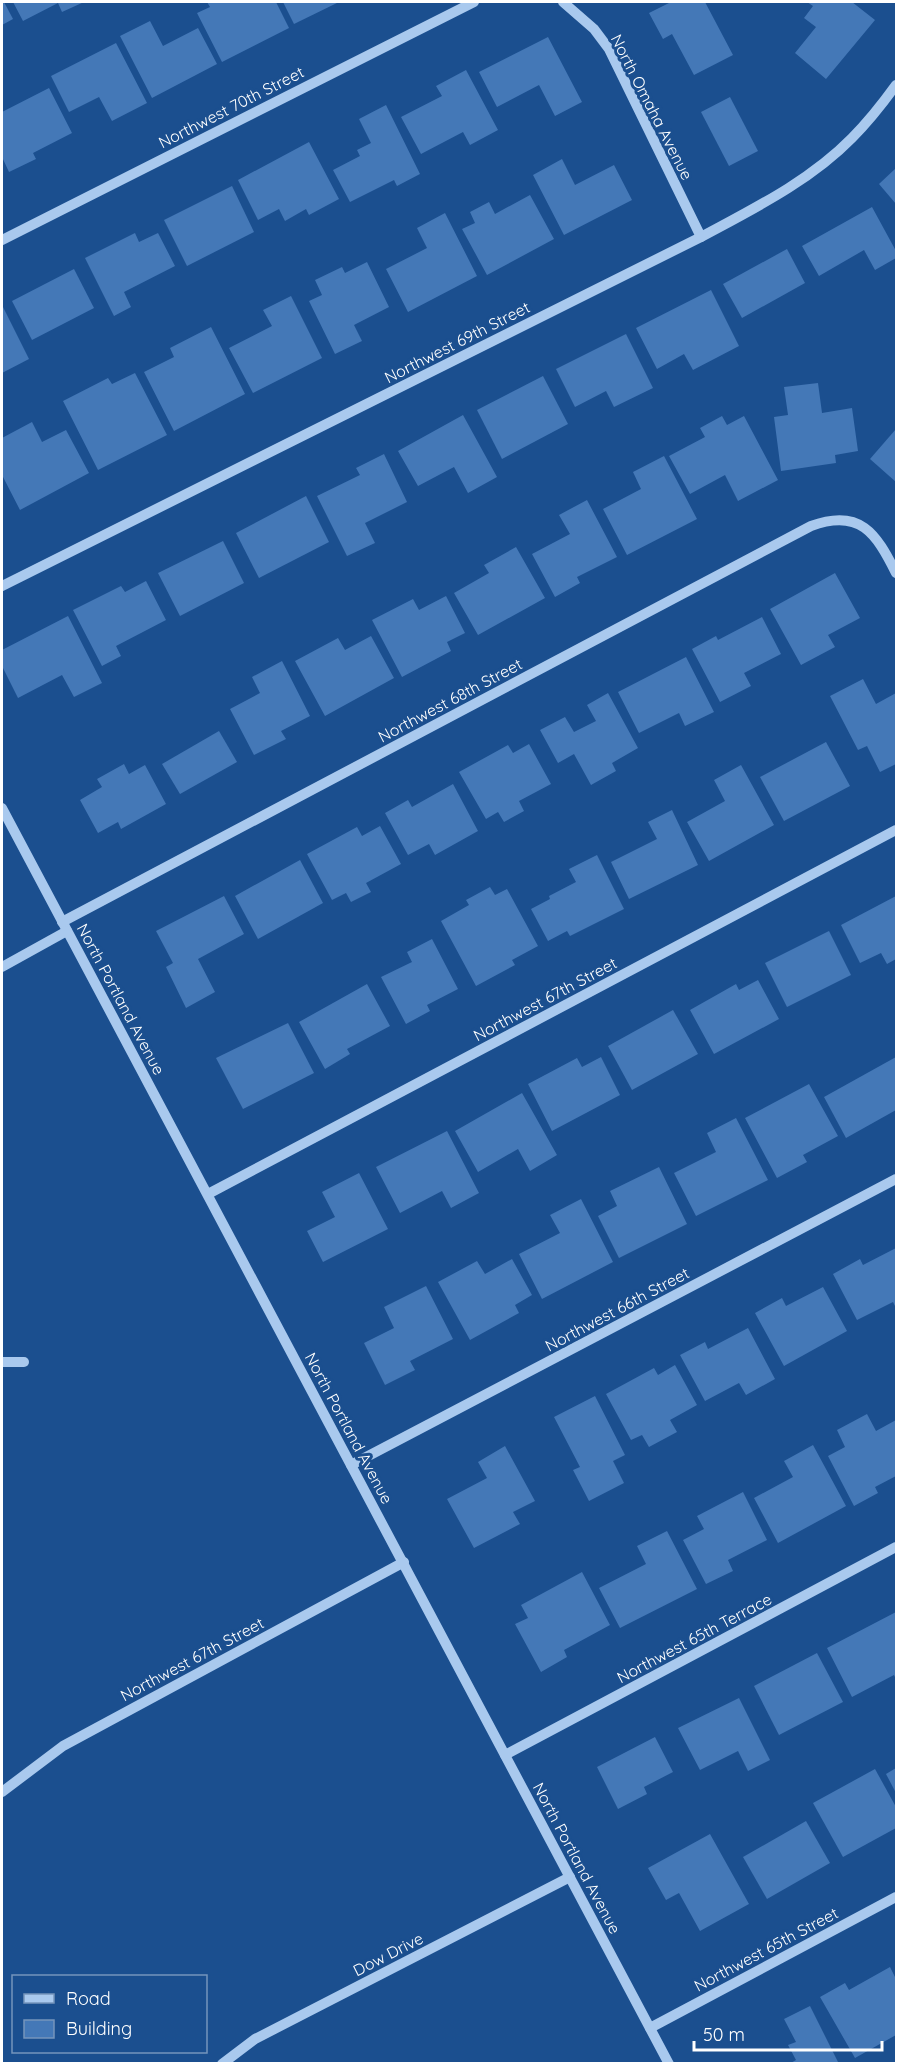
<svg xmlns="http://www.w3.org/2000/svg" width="898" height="2065" font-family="Quicksand,sans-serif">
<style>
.building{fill:#4478b7}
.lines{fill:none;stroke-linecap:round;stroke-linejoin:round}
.minor{stroke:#a9c9ee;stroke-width:10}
.labels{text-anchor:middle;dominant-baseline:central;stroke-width:6;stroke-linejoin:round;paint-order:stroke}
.street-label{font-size:16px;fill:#fff;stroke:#1b4f8f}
</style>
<rect width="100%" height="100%" fill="#1b4f8f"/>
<g class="building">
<polygon points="2,2 4,2 13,19 2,25"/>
<polygon points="13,2 84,2 62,12 58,3 23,21"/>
<polygon points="207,2 276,2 289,28 222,62 197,13 210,7"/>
<polygon points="283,2 339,2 294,24"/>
<polygon points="671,2 705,2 733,55 694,75 672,34 663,39 649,13"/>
<polygon points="807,2 852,2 875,20 826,79 795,53 816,27 804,18 813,6"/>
<polygon points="150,21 163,46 198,28 217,64 152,98 120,36"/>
<polygon points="548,37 582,102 555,116 539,85 497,107 479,72"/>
<polygon points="116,43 147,103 112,121 99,97 69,112 51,76"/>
<polygon points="466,70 498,130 470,145 463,132 421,154 401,117 442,96 436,86"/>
<polygon points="49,88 72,133 33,153 36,159 9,172 2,157 2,112"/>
<polygon points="730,97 758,151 729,166 701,112"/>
<polygon points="386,105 420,174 397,186 394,180 350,202 333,170 360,156 357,150 371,143 359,119"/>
<polygon points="309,142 339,199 309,215 306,209 285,221 279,209 258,220 238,180"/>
<polygon points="562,159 575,185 614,165 632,200 564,235 533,175"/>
<polygon points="896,168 896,204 879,184"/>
<polygon points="232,186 254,232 187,266 164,220"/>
<polygon points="530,195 554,239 487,275 462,229 475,223 470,212 489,202 495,214"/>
<polygon points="872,207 896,251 896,258 875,270 864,250 819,276 802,246"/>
<polygon points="445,213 477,276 408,312 386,269 427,248 417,228"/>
<polygon points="135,233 139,242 158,233 175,266 124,292 131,307 114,316 85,258"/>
<polygon points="787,249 805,283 742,318 723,284"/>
<polygon points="367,262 389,307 354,325 362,341 335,354 309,301 322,295 315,280 342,267 345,273"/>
<polygon points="74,269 94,308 32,340 12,301"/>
<polygon points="711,290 739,346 693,370 684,354 657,369 636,328"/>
<polygon points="291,296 322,358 253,393 229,348 272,326 263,310"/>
<polygon points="3,307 29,359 2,373 2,308"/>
<polygon points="211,327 245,394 174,431 144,372 174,357 170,348"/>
<polygon points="626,334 653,388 614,407 606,391 575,407 556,369"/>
<polygon points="135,373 167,435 98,470 63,401 108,378 112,384"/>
<polygon points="543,376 568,424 502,459 477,410"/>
<polygon points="818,383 822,413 852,408 858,451 835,455 836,463 781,471 774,417 788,415 784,387"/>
<polygon points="463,415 497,477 468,493 454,467 418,486 398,451"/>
<polygon points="722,416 727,425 744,416 778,480 738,501 725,475 690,494 669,456 705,437 700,428"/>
<polygon points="32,422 42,442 66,430 89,473 20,510 2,475 2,438"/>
<polygon points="896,429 896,482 870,459"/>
<polygon points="384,454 407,502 365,523 375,543 347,556 317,496 360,475 356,468"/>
<polygon points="664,456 697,519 627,555 603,509 641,489 633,472"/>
<polygon points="306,496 329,542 259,578 236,533"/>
<polygon points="587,500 617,557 577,577 580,583 555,597 532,554 570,534 559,515"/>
<polygon points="223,541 244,583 180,616 158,573"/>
<polygon points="516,547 545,598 478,635 454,593 489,573 484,565"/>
<polygon points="835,573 860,618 828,635 835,647 801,665 770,609"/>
<polygon points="146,581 166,620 116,646 121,656 102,666 73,610 121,586 125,592"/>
<polygon points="446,596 465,633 447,642 451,651 402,677 372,620 413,599 419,610"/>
<polygon points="68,616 102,683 74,697 62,675 18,698 2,666 2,650"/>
<polygon points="762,617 781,654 744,673 751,686 720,702 692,649 716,636 718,640"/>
<polygon points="371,636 394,678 325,716 295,661 338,638 345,650"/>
<polygon points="686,657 714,712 685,726 679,713 639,733 618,692"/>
<polygon points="282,661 310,716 281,731 286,739 254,755 230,709 260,693 252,677"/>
<polygon points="863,679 876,704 896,693 896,764 880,772 867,746 858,750 830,696"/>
<polygon points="608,693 638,748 612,763 616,771 591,785 574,754 558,763 540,730 565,717 574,732 596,721 587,705"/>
<polygon points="219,731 237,762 180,794 162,764"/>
<polygon points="826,742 850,786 784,821 760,777"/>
<polygon points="529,744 551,784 519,801 524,811 504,822 498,812 486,819 459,772 508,745 513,753"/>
<polygon points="124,764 129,774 145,765 166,804 121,829 118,822 98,833 80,800 102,787 97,779"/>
<polygon points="741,765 774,825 709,861 687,822 725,801 714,780"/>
<polygon points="453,784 478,831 435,855 429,844 408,855 385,813 408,800 412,807"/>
<polygon points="672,810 698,865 629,899 611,862 657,839 648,822"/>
<polygon points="380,826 401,864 366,883 371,892 351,902 346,893 332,900 307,854 357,827 362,836"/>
<polygon points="597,855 624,909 570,936 567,931 548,941 531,909 550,899 549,896 576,882 569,869"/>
<polygon points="300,860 323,903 258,939 235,896"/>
<polygon points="490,887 495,895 507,889 538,946 512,960 515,965 476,986 441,921 469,905 466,900"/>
<polygon points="224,896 244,934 198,959 215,992 186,1008 166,967 173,963 156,931"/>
<polygon points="896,896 896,959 887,964 881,953 860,963 841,925"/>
<polygon points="829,931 851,975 787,1007 765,963"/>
<polygon points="432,939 458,989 427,1005 430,1011 406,1024 381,977 412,962 407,952"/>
<polygon points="758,980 779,1019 714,1054 690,1010 736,984 739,990"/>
<polygon points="367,984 390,1026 347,1049 350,1054 325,1069 299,1022"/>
<polygon points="673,1010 698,1054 632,1090 608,1046"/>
<polygon points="288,1023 314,1073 243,1109 216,1058"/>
<polygon points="601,1057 620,1095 552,1131 528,1084 577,1058 582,1067"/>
<polygon points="896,1057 896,1110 846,1138 824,1097"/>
<polygon points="809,1084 838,1136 803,1155 807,1162 777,1178 745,1118"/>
<polygon points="522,1093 557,1155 530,1171 518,1149 478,1172 455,1131"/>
<polygon points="736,1118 768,1180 696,1216 674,1173 716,1152 707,1133"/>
<polygon points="447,1131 479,1193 451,1208 442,1191 400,1213 376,1167"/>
<polygon points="659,1167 687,1224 619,1258 598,1216 617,1206 610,1191"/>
<polygon points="359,1173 388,1229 323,1262 307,1231 335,1217 322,1192"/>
<polygon points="581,1199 613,1262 542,1299 519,1254 560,1233 550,1215"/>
<polygon points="896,1248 896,1308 893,1302 857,1320 833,1274 860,1259 863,1265"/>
<polygon points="512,1259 532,1295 515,1305 519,1313 470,1340 438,1282 477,1261 485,1274"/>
<polygon points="426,1286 453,1339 410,1361 415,1370 385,1385 364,1343 394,1328 384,1307"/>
<polygon points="823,1287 847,1331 784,1366 755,1313 782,1298 786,1306"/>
<polygon points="748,1328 775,1379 746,1395 739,1383 705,1401 680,1355 705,1342 708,1349"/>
<polygon points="675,1365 697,1405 670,1420 677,1432 649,1447 642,1435 631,1440 606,1394 654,1368 658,1375"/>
<polygon points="595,1396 625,1455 613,1461 624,1483 589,1501 573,1470 580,1467 554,1417"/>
<polygon points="867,1414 876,1431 896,1420 896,1476 875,1487 878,1493 854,1506 828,1456 845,1447 837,1430"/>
<polygon points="813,1445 846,1506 778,1543 754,1498 793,1477 784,1461"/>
<polygon points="505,1446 535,1501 513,1512 520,1524 474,1548 447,1499 487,1478 478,1462"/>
<polygon points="743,1492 767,1540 728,1560 733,1571 706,1584 683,1540 704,1529 697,1516"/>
<polygon points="667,1531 697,1589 620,1628 599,1588 646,1564 637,1546"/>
<polygon points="582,1572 610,1625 564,1650 567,1657 541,1672 515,1624 528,1618 521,1605"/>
<polygon points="896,1612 896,1679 894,1675 852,1697 827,1648"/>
<polygon points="817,1653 843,1702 779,1735 754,1686"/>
<polygon points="739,1698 770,1760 748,1771 738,1751 700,1770 678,1728"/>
<polygon points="655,1737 673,1772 644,1787 647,1794 618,1809 597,1767"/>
<polygon points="896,1768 896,1793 886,1774"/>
<polygon points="875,1769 896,1807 896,1828 843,1857 813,1803"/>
<polygon points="806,1821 830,1863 767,1899 743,1857"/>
<polygon points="710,1834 749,1904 700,1931 679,1893 666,1900 648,1868"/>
<polygon points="890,1967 896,1979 896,2035 855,2058 820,1997 845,1983 849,1990"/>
<polygon points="810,2006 839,2064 789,2064 796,2060 788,2045 796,2042 784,2019"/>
</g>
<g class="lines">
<g class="minor">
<polyline points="563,2 594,29 609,49 701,237"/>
<polyline points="2,240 474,2"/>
<path d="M2,586L701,237C753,209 810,181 852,138C868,122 883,103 896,85"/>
<polyline points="2,808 669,2064"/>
<path d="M62,922L811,526C860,508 876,533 896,573"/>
<polyline points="2,967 67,931"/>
<polyline points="208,1194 896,830"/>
<polyline points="2,1362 24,1362"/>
<polyline points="351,1465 896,1179"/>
<polyline points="505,1755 896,1547"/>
<polyline points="2,1792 63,1746 404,1562"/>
<polyline points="650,2028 896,1897"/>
<polyline points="222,2064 255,2039 570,1877"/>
</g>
</g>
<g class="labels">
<g class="street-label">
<text transform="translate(231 107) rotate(-27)">Northwest 70th Street</text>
<text transform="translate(652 107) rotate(63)">North Omaha Avenue</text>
<text transform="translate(457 342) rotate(-27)">Northwest 69th Street</text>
<text transform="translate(450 700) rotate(-28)">Northwest 68th Street</text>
<text transform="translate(121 999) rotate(62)">North Portland Avenue</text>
<text transform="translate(545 999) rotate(-28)">Northwest 67th Street</text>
<text transform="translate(617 1309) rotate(-28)">Northwest 66th Street</text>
<text transform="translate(349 1428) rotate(62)">North Portland Avenue</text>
<text transform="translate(694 1638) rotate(-28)">Northwest 65th Terrace</text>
<text transform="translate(192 1659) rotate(-28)">Northwest 67th Street</text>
<text transform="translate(577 1858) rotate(62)">North Portland Avenue</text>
<text transform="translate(766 1949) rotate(-28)">Northwest 65th Street</text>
<text transform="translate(388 1954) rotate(-27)">Dow Drive</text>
</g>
</g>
<rect width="898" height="2065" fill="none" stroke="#ffffff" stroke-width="6"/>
<rect x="12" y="1975" width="195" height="78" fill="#1b4f8f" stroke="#7695bc" stroke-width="1.5"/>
<rect x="24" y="1994" width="30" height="9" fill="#a9c9ee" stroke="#7695bc" stroke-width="1.5"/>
<text x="66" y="2005" font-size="18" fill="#ffffff">Road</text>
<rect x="24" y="2020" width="30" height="18" fill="#4478b7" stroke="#7695bc" stroke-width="1.5"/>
<text x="66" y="2035" font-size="18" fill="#ffffff">Building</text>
<path d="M694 2041v9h188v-9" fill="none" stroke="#ffffff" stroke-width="3"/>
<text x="703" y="2041" font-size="18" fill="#ffffff" stroke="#1b4f8f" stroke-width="4.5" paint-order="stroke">50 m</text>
</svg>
